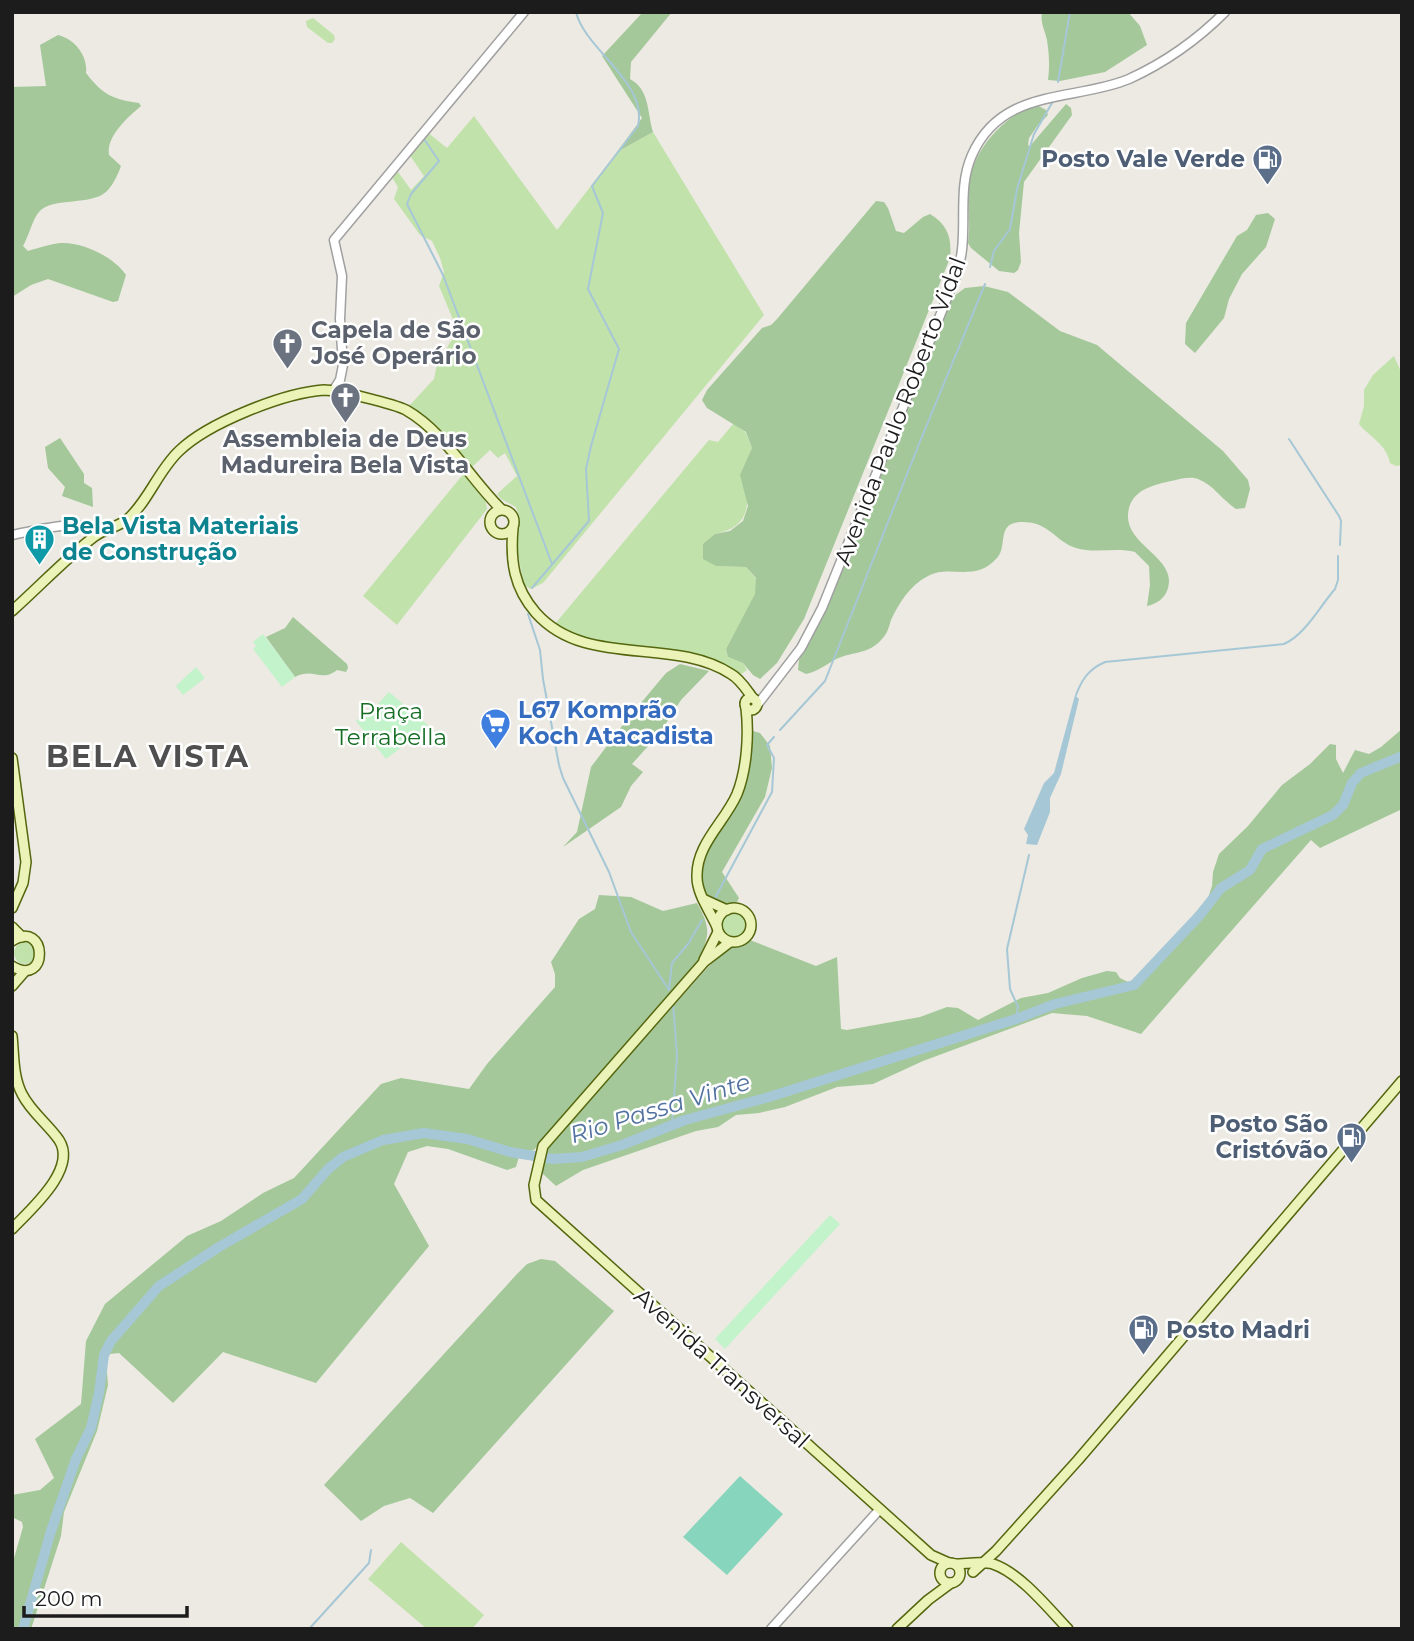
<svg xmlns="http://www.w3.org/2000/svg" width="1414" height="1641" font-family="Montserrat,sans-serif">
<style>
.grass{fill:#c2e2ac}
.forest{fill:#a4c89a}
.park{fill:#c2f3ca}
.pitch{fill:#87d5bd}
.water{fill:#a6c7d6}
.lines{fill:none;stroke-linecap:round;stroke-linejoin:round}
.stream{stroke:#a6c7d6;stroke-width:2}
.river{stroke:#a6c7d6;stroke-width:10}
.tertiary-casing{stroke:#a0a0a0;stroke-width:11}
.secondary-casing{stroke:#55670e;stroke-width:12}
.tertiary{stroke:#fff;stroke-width:8}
.secondary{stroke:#ebf3b9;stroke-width:9}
.labels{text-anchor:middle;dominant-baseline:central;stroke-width:5;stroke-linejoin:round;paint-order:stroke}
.service-label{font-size:23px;font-weight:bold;fill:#4e5e75;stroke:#fff;text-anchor:end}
.worship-label{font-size:23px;font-weight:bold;fill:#5b616d;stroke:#fff;text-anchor:start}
.street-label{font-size:23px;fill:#1c1c1c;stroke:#fff}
.culture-label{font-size:23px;font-weight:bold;fill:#0d838f;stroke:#fff;text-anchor:start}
.shop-label{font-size:23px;font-weight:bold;fill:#366cbe;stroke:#fff;text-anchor:start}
.park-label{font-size:23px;fill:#156e24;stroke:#fff}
.water-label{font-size:24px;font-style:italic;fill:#5272a2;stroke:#fff}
.district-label{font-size:30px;font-weight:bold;letter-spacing:2px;fill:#4f4f4f;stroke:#fff}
</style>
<rect width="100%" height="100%" fill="#eceae2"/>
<g class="grass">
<polygon points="313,18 334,35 335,39 332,43 328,43 307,27 306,21"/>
<polygon points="474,116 557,230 617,152 653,132 764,315 543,583 531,589 524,585 516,545 519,518 516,507 501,499 497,494 517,476 505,453 498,458 490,450 471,468 409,406 434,379 437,364 451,341 465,329 462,325 457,329 439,286 444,272 440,258 432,241 420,235 394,199 398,187 391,176 396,169 411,190 424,176 409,154 427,132 447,148"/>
<path d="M1394,356L1402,374V465L1396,466L1390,463C1387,445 1370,437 1359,424L1364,406V390L1373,375Z"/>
<path d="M734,423L746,433L752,448C737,483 767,523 715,534L716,566L746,567L756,579V594L726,649L728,657L743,663L747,670L740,675L720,664L679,653L583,638L554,625L709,440L718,442Z"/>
<path d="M465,472C474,483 486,494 487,509L397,625L363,596Z"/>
<circle cx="734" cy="925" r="14"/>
<circle cx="25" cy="953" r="11"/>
<polygon points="401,1542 484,1615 472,1629 427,1629 368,1579"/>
</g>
<g class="forest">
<path d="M643,12H672L631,62L630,79C650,90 647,112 653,132L617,152L642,118L602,56Z"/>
<path d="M1042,12H1128L1140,26L1147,45L1105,72L1060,81L1048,80C1050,66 1049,53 1047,40C1045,30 1040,23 1042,12Z"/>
<path d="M58,35C75,39 88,56 86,73C103,95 112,99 139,103L141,106C128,117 106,136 109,155L121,166C118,174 114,183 108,190C93,207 52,196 39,212C32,220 29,236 23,246L28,251C38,248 50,244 61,243C83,242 114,257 126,275L118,301L113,302L48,279L31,285L12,297V87L46,86L40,45Z"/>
<path d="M1035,104L1046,110L1048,115L1038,125L1029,138L1028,145L1030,146L1066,104L1071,108L1072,115L1024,182L1019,233L1021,262L1018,270L1014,273L999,271L971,248L968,243C971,224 967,204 969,184C973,149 1004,117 1035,104Z"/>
<path d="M876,201L884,202L888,208L896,231L904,233L923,217L930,214C948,225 952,238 950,258L804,619L777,663L760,679L753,675L743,663L728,657L726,649L755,594L756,578L746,567L716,566L703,559V544L715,534L730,531L743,521L748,506L740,475L752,448L746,432L707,408L702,400L707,390L762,328L771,325L777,319Z"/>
<polygon points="1268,213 1275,219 1266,247 1242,274 1229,299 1224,318 1195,353 1185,344 1186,323 1237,236 1247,230 1256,215"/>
<path d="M984,286L1008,292L1060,331L1097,345L1223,451L1248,480L1250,489L1245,508L1236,509C1222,500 1214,485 1198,479C1190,476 1180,479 1171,481C1153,485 1130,490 1128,514C1126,543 1168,555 1169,580C1169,595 1160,603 1147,606L1150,585L1149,566L1135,552C1116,547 1095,554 1076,548C1054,541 1050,521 1020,522C996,523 1008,546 997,558C975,583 950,564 928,576C910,585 899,603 891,620C889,627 887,634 882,639C871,652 858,652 844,656C830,660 821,671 806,674L798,670L799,660L836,583L950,299L965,288Z"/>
<polygon points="60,438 84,474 84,483 92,488 93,507 62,496 65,487 48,468 45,447"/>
<path d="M293,617L347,664L348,668L346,672L337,670C321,683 314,667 295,677L266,637L285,628Z"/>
<polygon points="680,664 709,671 681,700 659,734 632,764 643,772 631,786 621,807 563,847 577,832 591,767 625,722 666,673"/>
<polygon points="1402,729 1402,809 1320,848 1311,840 1141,1034 1087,1016 1052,1013 923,1061 873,1084 837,1087 785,1107 759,1113 736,1115 718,1127 696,1131 583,1170 556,1186 542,1173 549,1146 708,967 732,946 740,945 750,940 816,966 837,957 841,1029 847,1030 920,1017 947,1007 958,1008 978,1020 1021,998 1048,993 1082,978 1107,971 1116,972 1120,978 1134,985 1208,898 1212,886 1213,872 1219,854 1248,826 1282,785 1310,764 1330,744 1336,745 1336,759 1343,773 1355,750 1369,754 1381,747"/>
<path d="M753,731L760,733L770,746L772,768L765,797L722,872L739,898L737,902C727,905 716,905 708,896C682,867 735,817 744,789C749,771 747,749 753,731Z"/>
<path d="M599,895L631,897L663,911L697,903C711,928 710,935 698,960L534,1150L520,1153L516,1167L507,1170L448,1149L427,1146L408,1152L394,1184L429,1246L316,1383L223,1352L173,1403L119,1353L110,1354L106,1360L108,1385L97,1431L64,1512L61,1536L34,1620L31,1629H12V1565L23,1527L22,1522L12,1517V1495L40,1490L54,1478L35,1439L81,1404L86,1341L105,1304L187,1236L221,1221L263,1193L294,1178L381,1084L401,1078L469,1089L487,1064L555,987V974L551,962L579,919L595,909Z"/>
<polygon points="541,1259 555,1261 614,1311 433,1513 410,1498 384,1506 361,1521 324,1485 517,1274 527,1264"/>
</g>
<g class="park">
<polygon points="263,634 295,677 282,687 253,649 256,646 253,642"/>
<polygon points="196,667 205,678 183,695 176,686"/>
<polygon points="389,692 429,726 386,759 356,721 378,704"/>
<polygon points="830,1215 840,1224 725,1349 715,1339"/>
</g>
<polygon class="pitch" points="740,1476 783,1514 727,1575 683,1537"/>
<polygon class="water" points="1075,695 1079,699 1061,774 1050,798 1050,812 1037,845 1026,844 1028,835 1024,829 1044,783 1054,773"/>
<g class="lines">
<g class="stream">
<polyline points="1058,82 1070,12"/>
<polyline points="424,139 439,161 411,194 407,204 443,275 552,564"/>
<polyline points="990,267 994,251 1010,229 1017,189 1034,134 1052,103"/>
<polyline points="1289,439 1339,516 1341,521 1340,545"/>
<path d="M532,588L589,521L586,469L591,446L619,349L588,289L603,213L592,186L638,126C648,82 585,50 576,12"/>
<polyline points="528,614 540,650 543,679 559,765 563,778 609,872 631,932 669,990"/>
<path d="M1076,695C1082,679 1089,669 1105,662L1284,644C1305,635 1320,606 1335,589L1338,580V556"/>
<polyline points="780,730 825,681 919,444 985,284"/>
<polyline points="715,898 772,792 774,758 767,745 774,737"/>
<polyline points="669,989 672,963 688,944 702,920"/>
<polyline points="1016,1019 1018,1007 1010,989 1007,949 1029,855"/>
<polyline points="672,1124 677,1056 673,1003"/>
<polyline points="309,1629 369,1563 371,1550"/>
</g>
<polyline class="river" points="23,1629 51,1531 76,1459 91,1428 99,1393 104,1355 111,1341 159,1286 219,1247 302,1199 328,1169 343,1157 383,1140 424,1133 467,1139 510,1152 553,1159 582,1157 622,1145 685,1120 769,1097 1016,1019 1055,1004 1134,985 1199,916 1221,888 1250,870 1262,849 1333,815 1343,805 1352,783 1361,773 1402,756"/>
<defs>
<g id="tertiary">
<polyline points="333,391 340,380 343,365 340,319 342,276 334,240 524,12"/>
<path d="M12,535C42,529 75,519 103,531"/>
<path d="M758,704L801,648L822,608L956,276C971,235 955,193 972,155C1002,87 1073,102 1129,79C1164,63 1198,39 1225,12"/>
<polyline points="771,1629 880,1509"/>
</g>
<g id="secondary">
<circle cx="502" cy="522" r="12"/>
<path d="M513,528C510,561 514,588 536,613C586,669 672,636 731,674C740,679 746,689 752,697"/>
<path d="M12,611C40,586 66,558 95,536C105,529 118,527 128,519C149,500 158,471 179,451C208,423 283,393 324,390C338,390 394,404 406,410C445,432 470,479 501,509"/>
<circle cx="751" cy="704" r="6"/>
<polyline points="12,758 26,862 23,883 12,908"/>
<polyline points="703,899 727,910"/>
<circle cx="734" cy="925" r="17"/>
<polyline points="12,927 22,937"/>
<path d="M717,927C710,911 697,894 697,877C696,844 725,822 737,794C747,769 749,734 746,708"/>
<path d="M12,941C48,918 49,989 12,966"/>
<polyline points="730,942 704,962 543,1146 534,1185 536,1200 931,1555 949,1563"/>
<polyline points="704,960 718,932"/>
<polyline points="12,986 25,971"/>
<path d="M12,1036C14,1055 13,1077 22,1094C31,1112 48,1124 59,1140C78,1169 30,1210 12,1229"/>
<circle cx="950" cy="1573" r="10"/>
<path d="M955,1564C966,1564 982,1561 993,1564C1020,1573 1048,1608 1068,1629"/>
<polyline points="973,1572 996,1551 1078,1460 1402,1081"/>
<polyline points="897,1629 928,1600 951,1583"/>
</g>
</defs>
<use href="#tertiary" class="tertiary-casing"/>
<use href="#secondary" class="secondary-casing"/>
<use href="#tertiary" class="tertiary"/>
<use href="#secondary" class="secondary"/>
</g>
<defs>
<symbol id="fuel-pin" viewBox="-11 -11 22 30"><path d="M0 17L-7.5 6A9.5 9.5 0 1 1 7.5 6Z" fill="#5c6f8a" stroke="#fff"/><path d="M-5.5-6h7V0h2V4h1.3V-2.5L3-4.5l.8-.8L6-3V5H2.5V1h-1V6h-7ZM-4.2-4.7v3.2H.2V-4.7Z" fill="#fff"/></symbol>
<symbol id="church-pin" viewBox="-11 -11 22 30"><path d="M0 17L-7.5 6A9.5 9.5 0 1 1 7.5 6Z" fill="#6b7280" stroke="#fff"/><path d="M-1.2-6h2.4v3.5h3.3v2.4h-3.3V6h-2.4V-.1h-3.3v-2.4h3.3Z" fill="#fff"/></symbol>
<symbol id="building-pin" viewBox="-11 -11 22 30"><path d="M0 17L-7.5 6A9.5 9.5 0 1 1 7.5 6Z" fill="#0f9aa8" stroke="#fff"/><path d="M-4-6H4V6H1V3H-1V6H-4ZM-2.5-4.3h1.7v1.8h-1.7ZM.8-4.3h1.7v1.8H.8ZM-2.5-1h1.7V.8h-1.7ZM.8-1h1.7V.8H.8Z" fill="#fff"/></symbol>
<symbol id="supermarket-pin" viewBox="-11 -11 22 30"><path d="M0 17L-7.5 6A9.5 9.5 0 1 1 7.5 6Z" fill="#3f7fe0" stroke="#fff"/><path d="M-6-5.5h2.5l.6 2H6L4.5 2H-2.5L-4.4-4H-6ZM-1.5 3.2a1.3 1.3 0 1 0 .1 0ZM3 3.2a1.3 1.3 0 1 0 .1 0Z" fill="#fff"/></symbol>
</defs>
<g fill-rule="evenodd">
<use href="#fuel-pin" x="1250" y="142" width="35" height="47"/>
<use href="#church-pin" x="270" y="326" width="35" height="47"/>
<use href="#church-pin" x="328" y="380" width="35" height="47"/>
<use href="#building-pin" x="22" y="522" width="35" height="47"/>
<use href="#supermarket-pin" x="478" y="706" width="35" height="47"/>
<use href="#fuel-pin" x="1334" y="1120" width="35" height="47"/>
<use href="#fuel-pin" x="1126" y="1312" width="35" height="47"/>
</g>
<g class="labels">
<g class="service-label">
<text x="1245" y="159">Posto Vale Verde</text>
<text x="1328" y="1124">Posto São<tspan x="1328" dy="26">Cristóvão</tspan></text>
<text x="1166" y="1330" text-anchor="start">Posto Madri</text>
</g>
<g class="worship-label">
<text x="311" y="330">Capela de São<tspan x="311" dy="26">José Operário</tspan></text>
<text x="345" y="439" text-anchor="middle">Assembleia de Deus<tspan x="345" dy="26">Madureira Bela Vista</tspan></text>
</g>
<g class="street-label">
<text transform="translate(900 411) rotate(-69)">Avenida Paulo Roberto Vidal</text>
<text transform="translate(722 1368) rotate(42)">Avenida Transversal</text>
</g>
<g class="culture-label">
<text x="62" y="526">Bela Vista Materiais<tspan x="62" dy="26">de Construção</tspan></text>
</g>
<g class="shop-label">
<text x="518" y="710">L67 Komprão<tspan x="518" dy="26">Koch Atacadista</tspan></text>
</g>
<g class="park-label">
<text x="391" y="711">Praça<tspan x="391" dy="26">Terrabella</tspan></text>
</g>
<g class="water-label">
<text transform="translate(660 1108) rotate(-17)">Rio Passa Vinte</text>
</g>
<g class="district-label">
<text x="148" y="756">BELA VISTA</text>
</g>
</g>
<rect width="1414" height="1641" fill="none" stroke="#1c1c1c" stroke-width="28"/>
<path d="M24 1606v10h163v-10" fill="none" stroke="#1c1c1c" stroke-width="3.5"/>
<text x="35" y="1606" font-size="21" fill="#1c1c1c" stroke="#ffffff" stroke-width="5" paint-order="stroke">200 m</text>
</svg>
